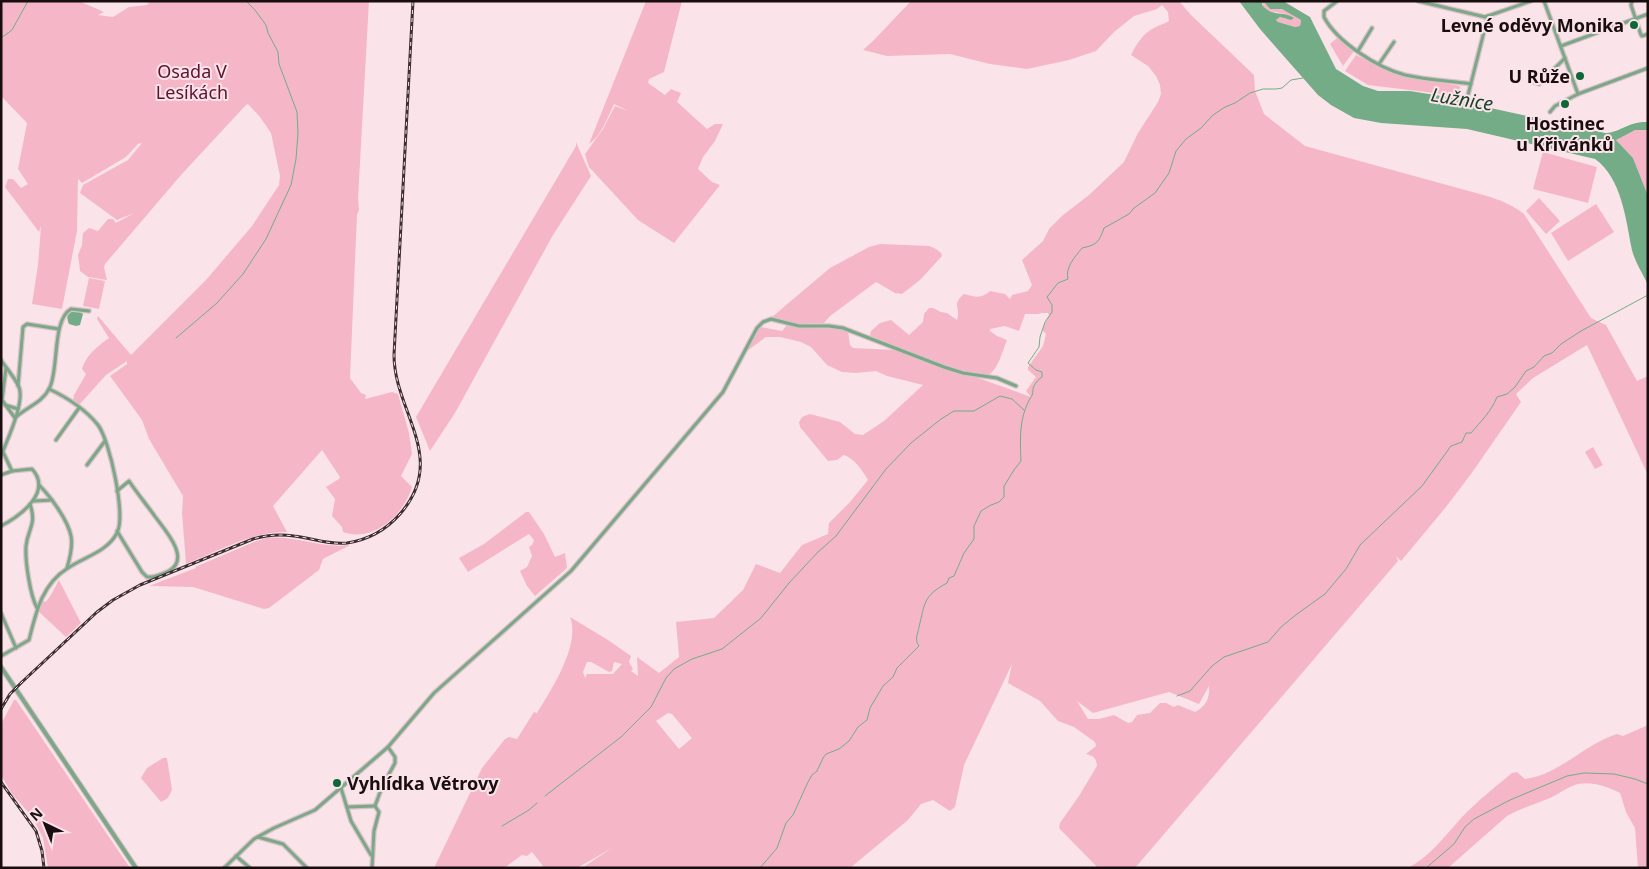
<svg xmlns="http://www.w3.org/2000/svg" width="1649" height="869" font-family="'Noto Sans',sans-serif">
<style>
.green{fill:#f5b7c7;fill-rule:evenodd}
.water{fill:#73ac86;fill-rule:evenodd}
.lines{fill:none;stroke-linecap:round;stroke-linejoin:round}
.stream{stroke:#73ac86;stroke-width:1}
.minor-casing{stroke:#d7c2c6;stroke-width:5.5}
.tertiary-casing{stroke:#d7c2c6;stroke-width:6}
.minor{stroke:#7ca789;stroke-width:3}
.tertiary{stroke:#7ca789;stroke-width:4}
.rail-casing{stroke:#3c2e32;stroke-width:3}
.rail{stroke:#fbe4e9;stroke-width:1;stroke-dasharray:4;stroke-linecap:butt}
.poi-dot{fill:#0d6739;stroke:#fbe4e9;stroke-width:2}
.labels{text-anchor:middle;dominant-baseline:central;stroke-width:4;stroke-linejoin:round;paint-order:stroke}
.poi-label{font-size:18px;font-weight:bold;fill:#190d10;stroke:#fbe4e9;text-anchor:end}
.park-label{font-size:18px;fill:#5e102f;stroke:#fbe4e9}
.water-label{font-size:19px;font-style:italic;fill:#164228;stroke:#fbe4e9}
</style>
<rect width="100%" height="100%" fill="#fbe4e9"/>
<g class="green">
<path d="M1,1H79L104,12L98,15L113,17L129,7L147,5L150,1H369L358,198L359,210L357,215L350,378L361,393L366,395L365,399L392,392L398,394L409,433L412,454L401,476L412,487C404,515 373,543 343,532L342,527L332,516L335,499L326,487L339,479L340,477L322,450L273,506L287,532C251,532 219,551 186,564L182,513L183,496L149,439L142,420L110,376L127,364V361L106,375L79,405L73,401L74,395L86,374L82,369C85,356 99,345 109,338L97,319L98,316L131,355L206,280L252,226L279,185L280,176L271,133L260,117L248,104L246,105L181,175L105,264L104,267L107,280L88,277L80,271L78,255L82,245L83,233L89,228L98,231L108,219H113L116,223L134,213L117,220L80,193L83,185L128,160L142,143L138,144L126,157L82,183L78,179L77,231L62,309L32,304L38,265L41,226L39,232L5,187L8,179H13L21,188L28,184L18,169L27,123L1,96Z"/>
<path d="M646,1H682L664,72L649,79L648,83L665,95L671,89L681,93L677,102L707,129L715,124H723L715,141L703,157L698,169L712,182L720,185L674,243L638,220L589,167L585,154L603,129L615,106L628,111L614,104C608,117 601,136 589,144Z"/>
<path d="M911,1H1179L1191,15L1254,75L1255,91L1264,114L1305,146L1487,196C1500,200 1513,205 1524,214L1591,318L1606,325L1637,381L1648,376V475L1587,345L1533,378L1516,394L1521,402L1471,474L1446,507L1401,561L1396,556L1398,561L1135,868H1098L1059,828L1060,823L1079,796L1097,766C1096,758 1094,756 1086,754L1096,746L1095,742L1074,727L1058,721L1040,701L1008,683L1012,664L964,765L955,807L950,811L933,800L921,804L908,820L850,868H582L612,848L577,868H541L543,866L532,852L527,856L522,855L504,868H434L482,768L505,739L509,737L517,739L534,712L537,713C551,690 581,645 570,617L608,640L631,656L629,662L633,669L631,671L638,676L637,657L659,673L679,657L676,622L714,618L743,590L756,564L780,573L802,545L828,534L829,523L850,502L868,480C862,470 855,459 844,455L837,460L828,461L800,427L799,422L802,417L810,414L840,422L855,434L863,435L884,421L923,385L887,376L876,371L856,373L842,372L827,365L811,347L801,342L780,337H766L747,351L749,344L760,327L782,331L787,325C807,330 828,326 848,331L850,345L853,348L895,350L937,363L872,337L870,335L871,331L880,323L891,320L909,335L923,322L924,314L929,308H933L941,312L947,313L957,320C961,306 951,305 964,294C975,297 981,299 990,291L1005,294L1010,299L1012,295L1028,291L1032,285L1022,260L1043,241L1049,229L1063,215L1089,195L1124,162L1138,133L1158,102L1161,94L1160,85L1156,76L1148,66L1131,55C1136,45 1143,33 1154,28C1159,25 1164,24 1169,21L1168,12L1162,5L1157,9L1134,16L1114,32L1096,51L1069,60L1027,69L990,64L950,54L887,56L863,50L874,40ZM1041,313H1048L1049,315L1042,330L1046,334L1043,346L1028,367V370L1036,377L1026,391L1031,397L956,370C965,370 975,375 984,376C997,376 1003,349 1007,340L997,336L990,331V329L1005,326L1019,331L1025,314H1038ZM587,662H591L609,672L612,671L614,662L622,664L613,674H587L585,678L583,672ZM1209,686C1210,698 1206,706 1195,712L1178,705L1174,707L1166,703H1160L1150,713L1137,715L1132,722L1128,723L1114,715L1099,719H1088L1077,701L1093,713L1169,692L1199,704ZM668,713L672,714L692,738L679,749L656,721Z"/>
<polygon points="1263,2 1287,11 1301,20 1300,26 1295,27 1278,22 1276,20 1280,17 1287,19 1286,14 1268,11 1262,5"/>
<polygon points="1337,38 1354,51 1343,66 1330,44"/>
<polygon points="1356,55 1398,75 1460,86 1459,96 1368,85 1345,71"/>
<polygon points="1635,130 1648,130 1648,196 1633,158 1616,140 1618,138"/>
<polygon points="576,142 591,176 553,235 455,413 430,451 416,417 576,146"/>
<polygon points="1543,152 1597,167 1588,203 1533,189"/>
<polygon points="1539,198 1560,221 1546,234 1526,211"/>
<polygon points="1596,204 1614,232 1568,261 1551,233"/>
<polygon points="880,244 929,246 936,249 941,253 942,256 920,280 902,294 895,293 876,282 830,316 824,323 795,324 793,322 787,322 772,317 830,268 869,247"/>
<polygon points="89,278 105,281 99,309 83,306"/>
<polygon points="1593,447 1603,465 1595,469 1585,452"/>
<polygon points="526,512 529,512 544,534 555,557 565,553 567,568 535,596 527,586 520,571 527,567 532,556 529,547 532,545 534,540 529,534 468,572 459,558 484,544"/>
<path d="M266,538C295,535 322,549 350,545L323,559L319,570L269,608L264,609L193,587L149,586L196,568L195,567L254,542Z"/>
<path d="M59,580L81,623L66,637L38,611L42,600L45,602C50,599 55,587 59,580Z"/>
<polygon points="14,700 16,700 130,868 48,868 43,838 37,826 29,813 12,794 1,775 1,724"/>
<path d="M1648,725V868H1638L1635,828L1626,812L1620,793C1609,787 1591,781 1578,784C1569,786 1559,794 1550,798C1536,804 1521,808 1507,816L1448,868H1408C1431,856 1447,833 1465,814C1479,800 1496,786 1512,773L1517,772L1525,779C1559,775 1586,743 1617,734L1623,736Z"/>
<polygon points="163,758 167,758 172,790 168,798 161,802 141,778 147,768"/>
</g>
<g class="water">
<path d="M1239,1H1283L1310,17L1336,69L1363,86L1378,91H1410L1460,99L1486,107L1605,133C1620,133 1628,121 1648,122V130H1635L1616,140L1633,158L1648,196V285C1643,274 1635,262 1632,250C1626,221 1622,178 1595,159L1467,129L1381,123L1354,118L1331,105L1318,95L1260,29ZM1262,3H1265L1270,9H1282L1301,20L1300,26L1295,27L1278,22L1276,20L1280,17L1291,20L1294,18C1280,10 1274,18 1262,5Z"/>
<path d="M72,310H76L83,314L80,325L76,326L69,324C66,318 67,314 72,310Z"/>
</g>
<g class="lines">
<g class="stream">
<polyline points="112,1 114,1"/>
<polyline points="1,38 12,30 28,1"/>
<polyline points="176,338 217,303 243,274 266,239 291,185 296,159 298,133 297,112 279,64 278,52 268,33 266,25 255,10 246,1"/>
<path d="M1177,696L1190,691L1212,666L1224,657L1268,642L1281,627L1297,614L1325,594L1346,569L1360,545L1422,486L1451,446L1462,442L1466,433H1471C1481,421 1491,412 1497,397L1507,394L1515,387L1526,371L1534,367L1544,356L1552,353L1561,344L1581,331L1648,295"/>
<polyline points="545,796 621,737 651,707 666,678 674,669 692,659 722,649 761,618 789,583 818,552 836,536 886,469 911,443 941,419 954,411 974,411 1000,396 1012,399 1024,410"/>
<polyline points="502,826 529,810 537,803"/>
<path d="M760,868L777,848L786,823L793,815L808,782L812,775L817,771L823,758L826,754L839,749L849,741L858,727L867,720L870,708L883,686L893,677L897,668L919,646C914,639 918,634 919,627C925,603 923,596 947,583L949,578L954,576L964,553L974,539V526L981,511L991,505L999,502L1004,497V486L1014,470L1021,461C1020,438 1019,417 1031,397C1034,393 1032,389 1034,386C1036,382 1039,379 1042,377V372L1036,370L1028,363L1039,347L1040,337L1045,322L1052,312V305L1047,297L1058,283L1068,279C1065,267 1075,257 1082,248C1097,245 1099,242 1104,228L1129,214L1134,208L1155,193L1169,173L1176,151L1186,139L1201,128L1213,115L1225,107L1235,103L1250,93L1263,89H1276L1282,88L1291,80L1303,78"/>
<polyline points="1426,868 1454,844 1465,827 1474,819 1510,800 1567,776 1584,773 1614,774 1635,779 1648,784"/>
</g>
<defs>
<g id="minor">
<path d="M1337,1L1324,11V17C1337,42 1378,68 1405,75C1427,80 1450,81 1471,84"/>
<polyline points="1418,1 1485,17 1531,1"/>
<polyline points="1544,1 1578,94"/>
<polyline points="1632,1 1631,5 1641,35 1642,36 1648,34"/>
<polyline points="1561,46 1648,14"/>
<polyline points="1358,51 1372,28"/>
<polyline points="1379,64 1394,42"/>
<polyline points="1531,81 1539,84 1565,58"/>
<polyline points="1468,95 1488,16"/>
<polyline points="1550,112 1555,106 1578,94 1648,68"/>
<path d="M1,360C7,369 15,378 19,387C25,403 7,440 1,456"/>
<polyline points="6,368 2,400 15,418"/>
<polyline points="18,386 23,327 27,324 59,329"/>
<polyline points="5,405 18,409"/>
<path d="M15,418C26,407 43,403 50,387C59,367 52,320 71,309L89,311"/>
<polyline points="56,440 79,408"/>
<polyline points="3,452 12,471"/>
<polyline points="87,465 105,441"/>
<path d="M1,475L12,471L32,469C53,492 20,516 1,526"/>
<path d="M39,485C50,496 68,520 71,536C73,546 70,558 67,568"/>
<path d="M117,491L129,481C137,493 146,504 154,515C163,528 192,558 169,571C162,574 154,578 147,577L142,572L117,531"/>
<polyline points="34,501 52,500"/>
<path d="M30,504C37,525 28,528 26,546C25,561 30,595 37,608"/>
<polyline points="1,613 16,648"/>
<path d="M1,656L29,640C36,612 42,584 68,568C84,557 107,552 117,533C126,515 110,441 98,425C86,410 66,397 49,389"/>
<polyline points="341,788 351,821 371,855"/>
<polyline points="375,806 382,787 395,763 395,757 388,747"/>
<polyline points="348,807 375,806"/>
<polyline points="258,837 283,844 307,868"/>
<polyline points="236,856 250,868"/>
<polyline points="224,868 254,839 274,828 315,810 388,747 434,693 571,571 723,392 757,328 763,322 771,319 799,326 829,326 843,328 944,367 963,373 997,378 1016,386"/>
<polyline points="372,868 374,831 379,812 375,806"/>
</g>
<polyline id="tertiary" points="1,667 136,868"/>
</defs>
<use href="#minor" class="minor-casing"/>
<use href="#tertiary" class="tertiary-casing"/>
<use href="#minor" class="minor"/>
<use href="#tertiary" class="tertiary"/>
<defs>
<g id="rail">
<path d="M1,709L10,694L22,682L97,612L113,600L140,585L253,539C266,535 280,534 294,536C312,538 329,545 347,543C367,540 386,530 400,514C449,458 394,412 394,355L413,1"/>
<polyline points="1,782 36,831 42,851 44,868"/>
</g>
</defs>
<use href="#rail" class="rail-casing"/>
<use href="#rail" class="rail"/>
</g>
<g class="poi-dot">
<circle cx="1634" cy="25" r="5"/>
<circle cx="1580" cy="76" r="5"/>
<circle cx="1565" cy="104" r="5"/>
<circle cx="337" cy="783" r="5"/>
</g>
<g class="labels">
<g class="poi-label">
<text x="1624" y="25">Levné oděvy Monika</text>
<text x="1570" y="76">U Růže</text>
<text x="1565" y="123" text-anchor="middle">Hostinec<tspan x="1565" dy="21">u Křivánků</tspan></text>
<text x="347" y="783" text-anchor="start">Vyhlídka Větrovy</text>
</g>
<g class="park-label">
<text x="192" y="71">Osada V<tspan x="192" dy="21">Lesíkách</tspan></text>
</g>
<g class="water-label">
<text transform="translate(1462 99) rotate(9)">Lužnice</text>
</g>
</g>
<rect width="1649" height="869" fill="none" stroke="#190d10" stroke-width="5"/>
<g transform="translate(45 824) rotate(317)" stroke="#fbe4e9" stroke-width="4" paint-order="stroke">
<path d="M0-4L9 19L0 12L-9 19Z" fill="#190d10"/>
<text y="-8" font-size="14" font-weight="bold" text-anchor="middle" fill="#190d10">N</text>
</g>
</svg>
